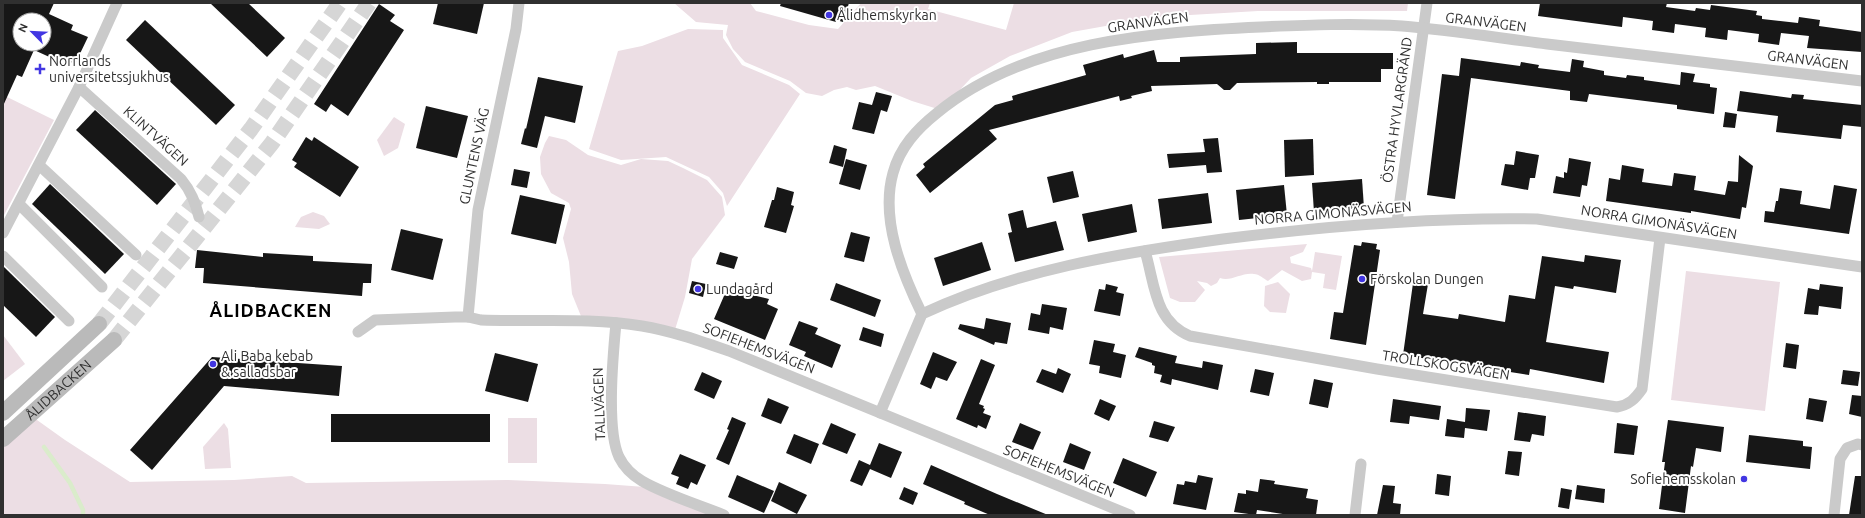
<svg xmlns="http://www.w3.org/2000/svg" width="1865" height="518" font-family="Ubuntu,sans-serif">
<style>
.green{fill:#ecdee4}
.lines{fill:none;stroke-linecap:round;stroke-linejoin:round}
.stream{stroke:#daeccb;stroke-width:4.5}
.building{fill:#171717;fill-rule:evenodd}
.secondary-tunnel{stroke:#d6d6d6;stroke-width:16;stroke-dasharray:16 8;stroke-linecap:butt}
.street{stroke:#cacaca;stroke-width:11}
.secondary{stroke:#bababa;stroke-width:16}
.poi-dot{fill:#4236e2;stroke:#fff;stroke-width:1.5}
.labels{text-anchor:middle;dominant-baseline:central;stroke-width:4;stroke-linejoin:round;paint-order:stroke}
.poi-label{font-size:14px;fill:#303030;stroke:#fff;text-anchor:start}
.street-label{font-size:14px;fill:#303030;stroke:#fff}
.district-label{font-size:18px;font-weight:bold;letter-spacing:1px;fill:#000;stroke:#fff}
</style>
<rect width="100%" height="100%" fill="#fff"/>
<g class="green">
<polygon points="674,3 750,3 756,11 809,25 838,29 861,3 930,3 928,9 1006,30 1014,3 1408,3 1407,11 1258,11 1156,17 1072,32 1010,56 971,78 941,110 912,101 875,86 856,90 847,87 834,90 822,96 806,93 790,81 745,62 733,49 726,35 728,25 696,22"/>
<polygon points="688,29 723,30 723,38 742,65 789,85 800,94 727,206 723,193 709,177 666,157 621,160 589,149 618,51 642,46"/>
<polygon points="3,95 54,120 3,217"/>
<polygon points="394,117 405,124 398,148 384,156 377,140"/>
<polygon points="549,136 566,140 588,155 621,165 641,159 668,161 683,168 707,180 722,197 725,215 692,259 685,297 674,333 583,321 572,294 569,262 563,238 571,209 569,203 551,193 541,174 540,157 545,143"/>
<polygon points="313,212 324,216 330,224 319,229 295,227 301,217"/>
<path d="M1307,244L1303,252L1290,257L1291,263L1311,268L1312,271L1315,252L1342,256L1336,290L1323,288L1325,274L1312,272L1311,279L1302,281L1282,270L1268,281C1264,279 1259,274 1254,274C1242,272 1231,282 1220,278L1217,283L1211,286L1207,283L1197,281L1205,290L1195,302H1180L1170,298L1159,257Z"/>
<polygon points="1686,271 1780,282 1765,411 1671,400"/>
<polygon points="1278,282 1290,294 1286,313 1270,312 1264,306 1265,286"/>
<polygon points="3,335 25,364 3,381"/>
<polygon points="30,415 65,440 130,482 234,480 292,476 306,483 507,480 605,484 658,488 724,515 3,515 3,439"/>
<rect x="508" y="418" width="29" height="45"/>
<polygon points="224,423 228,429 231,468 205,469 203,447"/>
</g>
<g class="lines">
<polyline class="stream" points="44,447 70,483 83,510 83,515"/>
</g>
<g class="building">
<path d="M3,3H54L49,14L73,25L71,30L88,37L75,64L58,56L56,60L34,50L22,77L17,75L3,106ZM20,20H44V44H20Z"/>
<polygon points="210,3 248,3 285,38 267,57"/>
<polygon points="438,3 484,3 477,34 433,24"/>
<polygon points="781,3 849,3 843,22 836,20 836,22 780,6"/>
<polygon points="1540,3 1667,3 1666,7 1695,11 1696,8 1710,10 1711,5 1757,11 1756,15 1762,16 1762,19 1798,23 1799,17 1820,20 1819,26 1862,32 1862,52 1807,48 1809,36 1781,33 1779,45 1758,42 1759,34 1728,30 1727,40 1705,37 1706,28 1675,24 1674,33 1652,30 1653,21 1623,17 1622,27 1538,16"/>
<polygon points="379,4 395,15 390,21 404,30 348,116 331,104 326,112 314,104"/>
<polygon points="145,20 235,105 216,125 126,40"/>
<polygon points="1297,42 1297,53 1393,53 1393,69 1381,69 1381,82 1329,82 1329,84 1317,84 1317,82 1237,83 1230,90 1224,90 1217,84 1151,86 1152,91 1131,96 1132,98 1120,101 1119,96 1100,101 989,130 997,139 930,193 916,175 925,167 923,164 995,105 1013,100 1012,96 1086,75 1083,65 1123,54 1124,58 1154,50 1157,62 1180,62 1180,57 1256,54 1256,43"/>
<polygon points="1461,58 1520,66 1521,62 1539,65 1538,68 1570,72 1572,59 1584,61 1583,67 1604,71 1604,75 1626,78 1627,75 1644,77 1644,80 1680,85 1681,72 1695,74 1693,82 1710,84 1710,87 1717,88 1714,114 1677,109 1677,105 1589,94 1587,102 1570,100 1570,91 1471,78 1455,199 1427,195 1442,74 1459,76"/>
<polygon points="538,77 583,86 575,123 545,116 537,148 521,144 525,128 526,129"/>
<polygon points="1740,91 1791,98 1792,94 1804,95 1803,99 1862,105 1862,127 1843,125 1841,139 1776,132 1778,116 1737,111"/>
<polygon points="876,92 892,96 887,112 881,110 874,134 852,129 859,102 872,105"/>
<polygon points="426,106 468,116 457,158 416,148"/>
<polygon points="95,110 176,184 157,205 76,130"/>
<polygon points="1725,112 1737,114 1735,128 1723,127"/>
<polygon points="306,137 312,141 314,137 359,167 340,197 294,167 297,163 292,160"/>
<polygon points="1218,138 1222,172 1207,173 1206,165 1169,168 1167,154 1205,152 1203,139"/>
<polygon points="1313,139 1314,175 1285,177 1284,140"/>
<polygon points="834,145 847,149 843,167 829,163"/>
<polygon points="1516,151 1539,155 1535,178 1530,178 1528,190 1501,185 1505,164 1514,165"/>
<polygon points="1739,155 1753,166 1746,208 1742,207 1740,219 1691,211 1691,213 1606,201 1609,178 1620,180 1622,165 1644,169 1642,182 1672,186 1674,173 1696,176 1694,190 1725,195 1728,181 1738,182"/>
<polygon points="1569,158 1591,162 1587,186 1582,185 1580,197 1553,193 1556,176 1564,178 1564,172 1567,173"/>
<polygon points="846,159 867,165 860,190 839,184"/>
<polygon points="514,169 530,172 527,188 511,185"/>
<polygon points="1073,171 1079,197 1053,203 1047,177"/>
<polygon points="1362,179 1364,208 1314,212 1312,183"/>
<polygon points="50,184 124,254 105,274 32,204"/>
<polygon points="1284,185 1287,215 1239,220 1236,190"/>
<polygon points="1834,185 1857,189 1849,234 1764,222 1765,211 1774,212 1776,201 1778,201 1780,188 1802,191 1800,204 1830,209"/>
<polygon points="777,187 794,192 791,205 794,206 786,233 764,227 772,200 774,200"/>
<polygon points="1208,193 1212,223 1162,229 1158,199"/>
<polygon points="520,195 565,205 556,244 511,234"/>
<polygon points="1132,204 1137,232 1088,242 1082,214"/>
<polygon points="1023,210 1027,228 1056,221 1064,250 1015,262 1008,233 1012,232 1008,214"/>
<polygon points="401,229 443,239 433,280 391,270"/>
<polygon points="851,232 870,237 864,262 844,257"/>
<polygon points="982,242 991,270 943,286 934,258"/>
<polygon points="1362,242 1377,244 1376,249 1380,250 1366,345 1330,339 1334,312 1343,313 1354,245 1361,246"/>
<polygon points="197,250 263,257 263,253 313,256 313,261 372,264 371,283 363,283 362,296 203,283 204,268 195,268"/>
<polygon points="720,252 738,257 734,269 716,264"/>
<polygon points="1585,255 1621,260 1616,293 1574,286 1573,289 1555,286 1546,342 1609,352 1604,383 1530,369 1529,375 1403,355 1414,276 1429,278 1423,314 1458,319 1459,314 1505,322 1509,295 1535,299 1542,256 1584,262"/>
<polygon points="3,266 55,317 36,337 3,305"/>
<polygon points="692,281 706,284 703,297 689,293"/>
<polygon points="836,283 881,300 875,317 830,300"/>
<polygon points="1106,284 1118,287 1116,292 1124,294 1120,316 1094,311 1099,289 1105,290"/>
<polygon points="1820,284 1843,287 1841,309 1819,306 1818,315 1804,314 1808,288 1819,290"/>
<polygon points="727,289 769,299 767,304 778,309 765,340 714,319"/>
<polygon points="1042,304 1067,308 1063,330 1050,327 1049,334 1028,330 1031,313 1040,315"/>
<polygon points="986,318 1011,323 1007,344 995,342 994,345 958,329 960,324 984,329"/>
<polygon points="799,321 818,328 815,334 841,345 832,368 804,356 806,352 789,345"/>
<polygon points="863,327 884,334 881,347 859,340"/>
<polygon points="1094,340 1115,344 1113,352 1126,355 1121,378 1099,373 1100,366 1089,364"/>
<polygon points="1786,343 1799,345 1796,369 1783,367"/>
<polygon points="1139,347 1177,356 1175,363 1202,368 1203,361 1223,365 1218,390 1172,379 1171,385 1160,382 1162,375 1154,373 1155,366 1152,365 1152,363 1135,357"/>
<polygon points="933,352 957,362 947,381 936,377 931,389 920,384"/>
<polygon points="495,353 538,364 528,402 485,391"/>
<polygon points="212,357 342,366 339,396 224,386 152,470 130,450"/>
<polygon points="981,359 995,365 979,404 984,406 983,408 985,409 983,413 991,416 986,429 978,425 977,428 956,419"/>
<polygon points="1058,368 1071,374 1063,393 1036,382 1042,369 1056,374"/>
<polygon points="1255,369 1274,373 1269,396 1250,392"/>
<polygon points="1843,370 1860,372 1858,386 1841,384"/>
<polygon points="702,372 722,381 714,399 694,390"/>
<polygon points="1314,379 1333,383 1328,408 1309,404"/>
<polygon points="1852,395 1862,396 1862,417 1849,414"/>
<polygon points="768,398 789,407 781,424 761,416"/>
<polygon points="1809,398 1827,401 1823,422 1806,419"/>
<polygon points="1100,399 1116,406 1109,421 1094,414"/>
<polygon points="1393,399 1441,406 1439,420 1410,416 1409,424 1390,422"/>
<polygon points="1466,408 1490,410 1487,431 1465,428 1464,438 1445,436 1447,419 1465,422"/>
<polygon points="1518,412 1546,416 1544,436 1532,434 1530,442 1514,440"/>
<rect x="331" y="414" width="159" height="28"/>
<polygon points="732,417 746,423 729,465 716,459 729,430 727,429"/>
<polygon points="1668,420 1724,427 1721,452 1696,448 1693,467 1691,466 1685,513 1659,509 1665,462 1662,462"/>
<polygon points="1154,421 1175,427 1168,442 1149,437"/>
<polygon points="831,423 856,434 847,454 822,444"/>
<polygon points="1020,423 1041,432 1033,450 1012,442"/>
<polygon points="1617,423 1638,426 1634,455 1614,453"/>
<polygon points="794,434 819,444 811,464 786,453"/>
<polygon points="1749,435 1803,441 1803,446 1812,447 1810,469 1746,462"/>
<polygon points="879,443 902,452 891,478 870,469 862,486 850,481 859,460 870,465"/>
<polygon points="1070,443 1091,452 1084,470 1063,462"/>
<polygon points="1508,451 1522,452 1519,476 1505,474"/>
<polygon points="680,454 706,465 697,485 691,482 688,489 676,484 679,477 671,474"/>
<polygon points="1123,458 1157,472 1146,497 1113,483"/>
<polygon points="931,465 997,494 1048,515 990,515 964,504 965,502 923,484"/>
<polygon points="1437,474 1451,476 1449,496 1435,494"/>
<polygon points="737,475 774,491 764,513 728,497"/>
<polygon points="1198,475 1213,478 1206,510 1173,504 1177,484 1184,485 1185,481 1196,483"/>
<polygon points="1855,476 1862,476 1862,515 1849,515"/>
<polygon points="1260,479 1275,481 1274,484 1308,489 1306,498 1318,500 1316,515 1289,515 1257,510 1256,515 1234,512 1238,493 1246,494 1246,490 1258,492"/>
<polygon points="779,482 807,495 797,514 771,501"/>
<polygon points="1383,485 1395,486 1393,503 1401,504 1400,515 1377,515"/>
<polygon points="1577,485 1605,489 1604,503 1575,499"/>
<polygon points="904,487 918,493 913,505 899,499"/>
<polygon points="1561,488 1572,490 1569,509 1558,507"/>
</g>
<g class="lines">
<g class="secondary-tunnel">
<polyline points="99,324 251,129 340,3"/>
<polyline points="114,340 272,143 369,3"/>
</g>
<g class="street">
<path d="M79,87L181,179C191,191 195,202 199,217"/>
<polyline points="39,165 136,255"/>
<polyline points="19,204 102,287"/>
<polyline points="1397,222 1427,3"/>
<polyline points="3,233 79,87 117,3"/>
<path d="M1145,251C1155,284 1154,321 1190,336L1377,369L1617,407C1629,405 1635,399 1642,389L1660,238"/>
<polyline points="3,256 69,321"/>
<path d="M922,314C902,273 880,219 893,173C900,147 917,129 937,113C1024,41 1153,32 1261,27C1307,25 1355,23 1402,26C1450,30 1499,38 1547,44C1652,57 1757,69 1862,81"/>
<polyline points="468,317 478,210 516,29 519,3"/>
<path d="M616,323C613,355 606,429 619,457C624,467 632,475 642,481C664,494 699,505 724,515"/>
<path d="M358,332L375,320L455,317H468L481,320C534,322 589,317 642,326C672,331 700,341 729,351L1130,515"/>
<path d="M880,413L922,314C1016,270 1121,253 1223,239C1327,226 1432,217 1537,219L1862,267"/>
<polyline points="1355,515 1361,464"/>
<polyline points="1834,515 1840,459 1847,448 1858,444 1862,445"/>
</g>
<g class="secondary">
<polyline points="3,413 99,324"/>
<path id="s1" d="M3,439L114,340"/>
</g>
</g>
<g class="poi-dot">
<circle cx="829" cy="15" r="4"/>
<path d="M38 63h4v4h4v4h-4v4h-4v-4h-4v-4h4z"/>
<circle cx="1362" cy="279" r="4"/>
<circle cx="698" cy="289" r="4"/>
<circle cx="213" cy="364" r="4"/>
<circle cx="1744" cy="479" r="4"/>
</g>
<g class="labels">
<g class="poi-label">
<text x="837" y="15">Ålidhemskyrkan</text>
<text x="49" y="61">Norrlands<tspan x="49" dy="16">universitetssjukhus</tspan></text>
<text x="1370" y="279">Förskolan Dungen</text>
<text x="706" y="289">Lundagård</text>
<text x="221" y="356">Ali Baba kebab<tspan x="221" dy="16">&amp; salladsbar</tspan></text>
<text x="1736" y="479" text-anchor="end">Sofiehemsskolan</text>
</g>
<g class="street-label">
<text transform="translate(1148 22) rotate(-8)">GRANVÄGEN</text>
<text transform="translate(1486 22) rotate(7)">GRANVÄGEN</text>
<text transform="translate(1808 60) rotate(7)">GRANVÄGEN</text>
<text transform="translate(1397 110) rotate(-82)">ÖSTRA HYVLARGRÄND</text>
<text transform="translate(156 136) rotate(42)">KLINTVÄGEN</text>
<text transform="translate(474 156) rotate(-78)">GLUNTENS VÄG</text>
<text transform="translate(1333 213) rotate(-5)">NORRA GIMONÄSVÄGEN</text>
<text transform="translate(1659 222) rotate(9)">NORRA GIMONÄSVÄGEN</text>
<text transform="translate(759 348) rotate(21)">SOFIEHEMSVÄGEN</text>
<text transform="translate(1446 365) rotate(9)">TROLLSKOGSVÄGEN</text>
<text stroke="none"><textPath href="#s1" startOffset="74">ÅLIDBACKEN</textPath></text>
<text transform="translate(599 404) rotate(-92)">TALLVÄGEN</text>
<text transform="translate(1059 471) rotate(22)">SOFIEHEMSVÄGEN</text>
</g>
<g class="district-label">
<text x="271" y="310">ÅLIDBACKEN</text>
</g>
</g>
<rect width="1865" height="518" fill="none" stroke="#303030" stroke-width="8"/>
<g transform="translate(32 32) rotate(294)"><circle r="19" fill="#ffffff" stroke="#acacac"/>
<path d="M0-3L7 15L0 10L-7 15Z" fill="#4236e2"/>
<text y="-6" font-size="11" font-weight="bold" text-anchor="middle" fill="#303030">N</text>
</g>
</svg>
